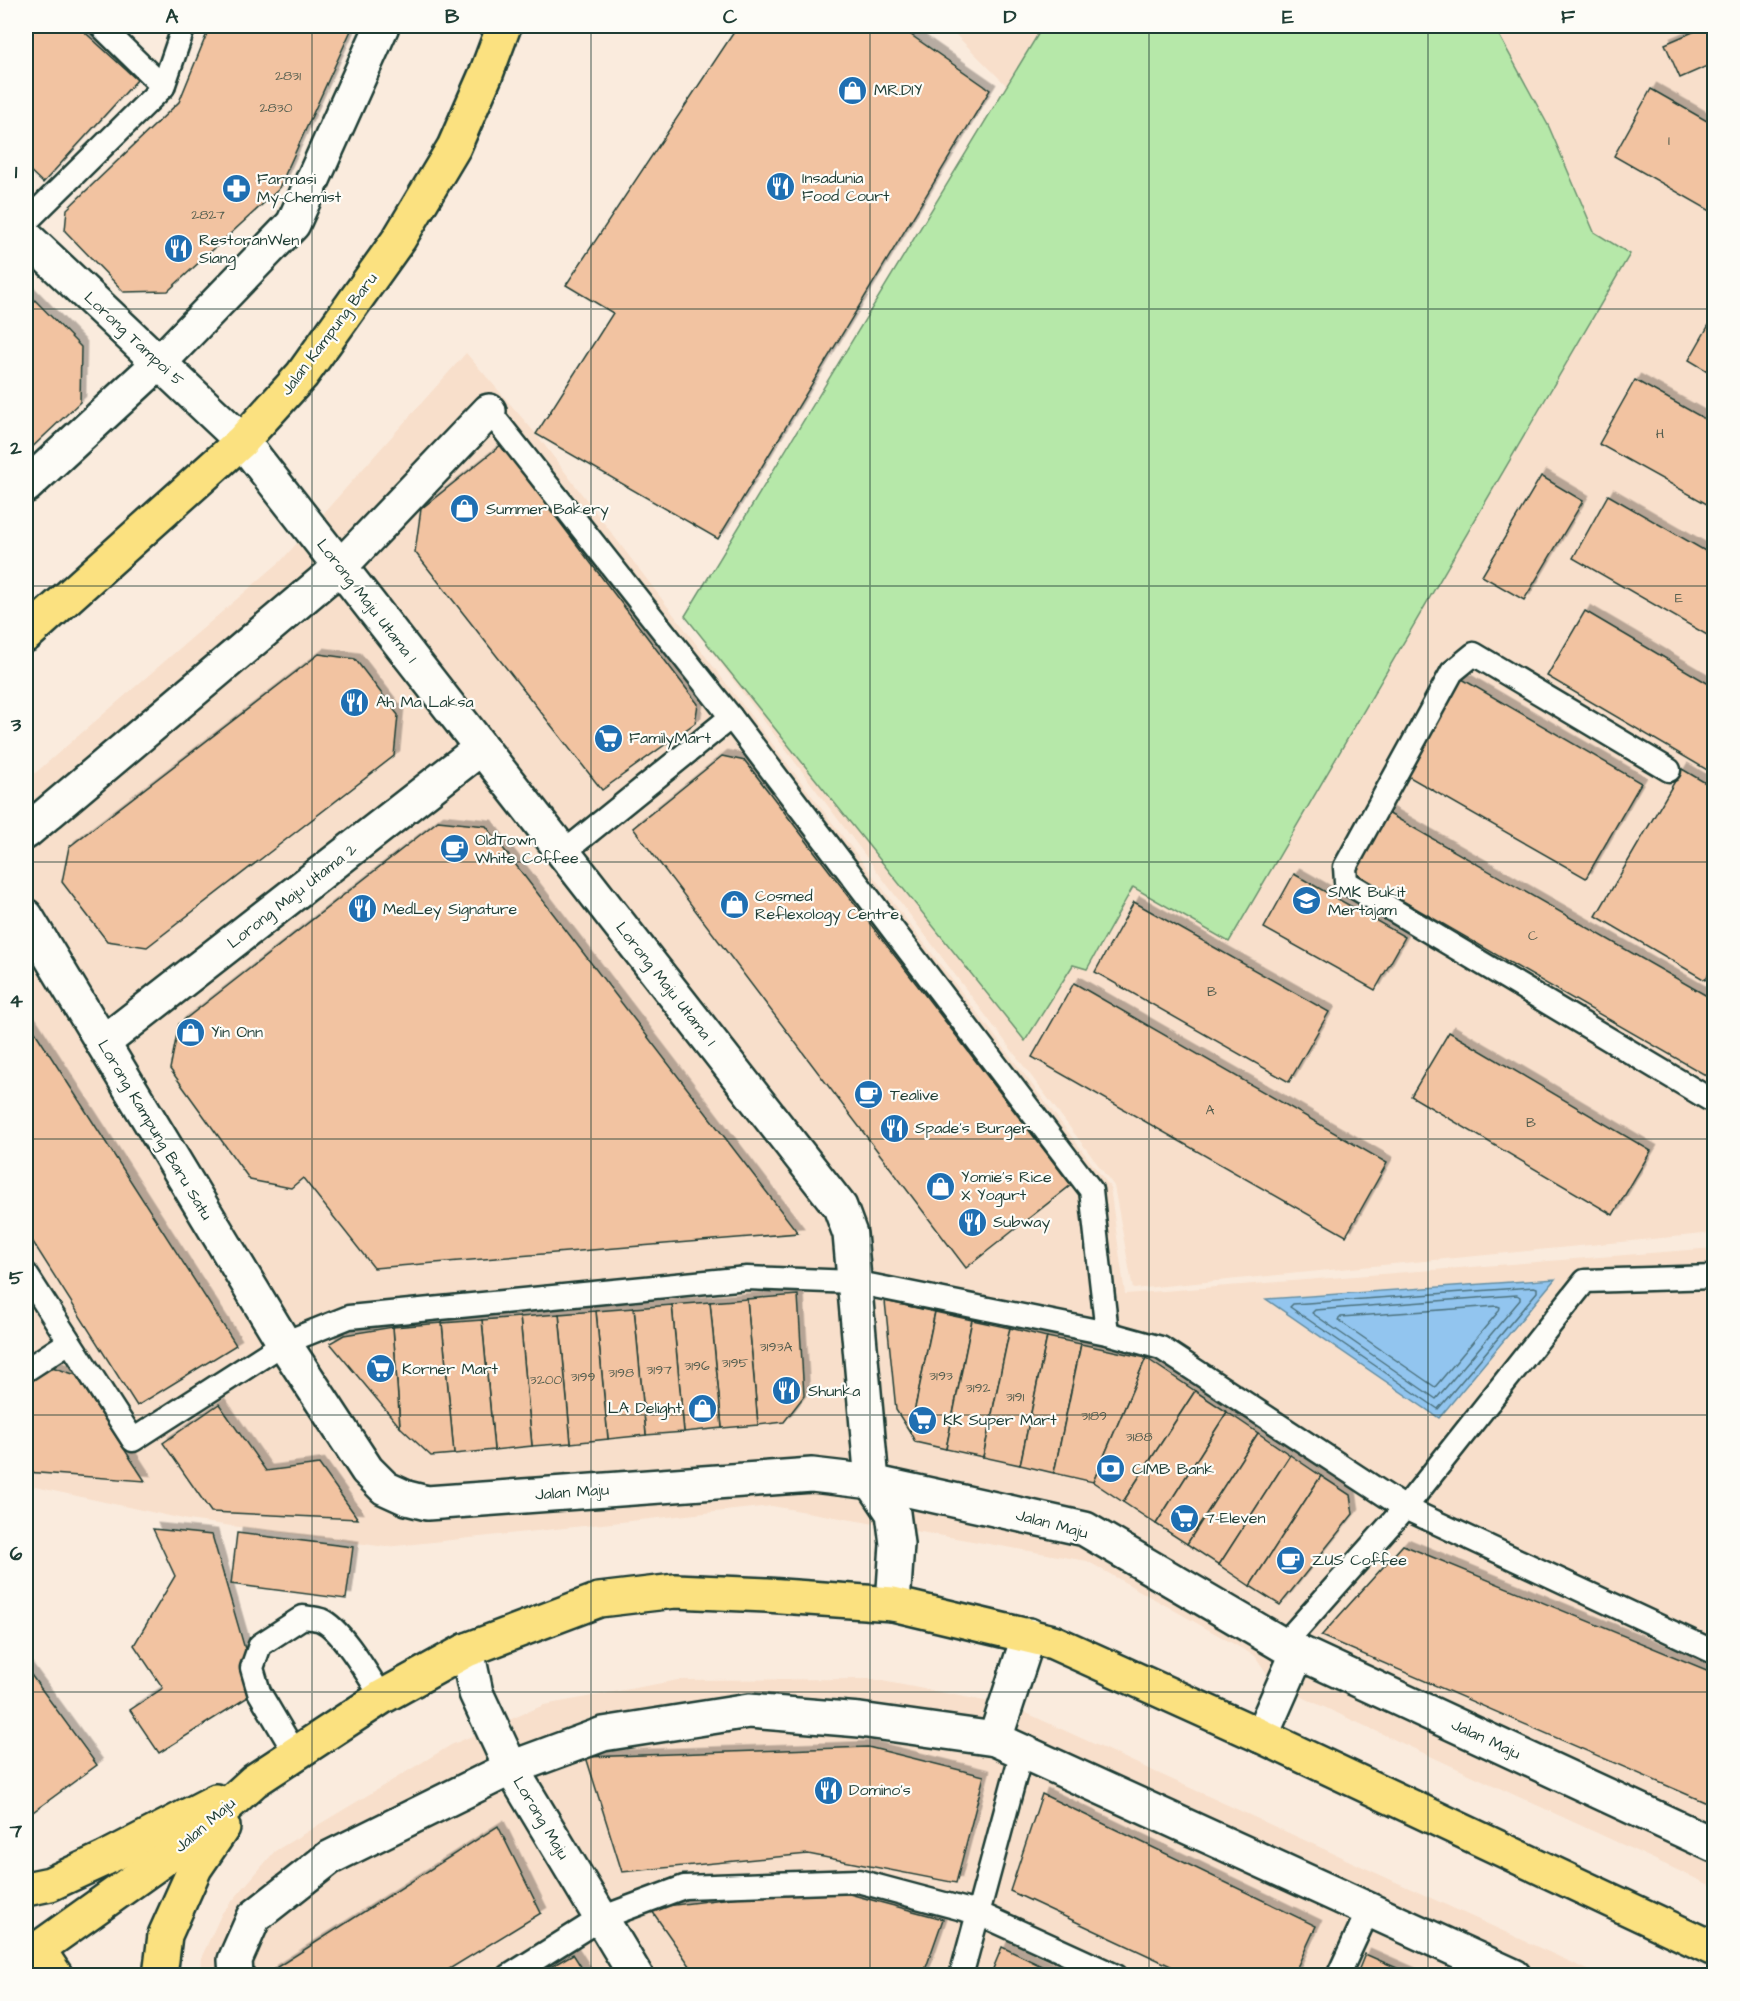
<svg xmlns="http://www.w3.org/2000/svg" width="1740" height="2001" font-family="'Architects Daughter',sans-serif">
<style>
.built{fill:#f8dfcb}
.green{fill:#b6e8a9;stroke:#6a926e;stroke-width:1.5}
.water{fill:#92c5ef;stroke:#648fa4;stroke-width:1.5}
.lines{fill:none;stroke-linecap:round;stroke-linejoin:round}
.shore{stroke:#4d737f;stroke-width:1.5}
.building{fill:#f2c3a1;stroke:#1f3d34;stroke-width:1.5;filter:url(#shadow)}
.lane-casing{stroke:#1f3d34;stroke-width:27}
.street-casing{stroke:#1f3d34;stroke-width:38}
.primary-casing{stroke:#1f3d34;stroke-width:38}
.lane{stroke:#fdfcf7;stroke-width:22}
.street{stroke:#fdfcf7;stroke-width:33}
.primary{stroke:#fbe180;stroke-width:33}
.grid{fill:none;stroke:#1f3d34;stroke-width:1.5;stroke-opacity:0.55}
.labels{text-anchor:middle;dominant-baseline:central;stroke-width:4.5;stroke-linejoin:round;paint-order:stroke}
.number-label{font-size:14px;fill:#545e4f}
.poi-label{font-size:16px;fill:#1f3d34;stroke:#fdfcf7;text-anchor:start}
.street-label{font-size:16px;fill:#1f3d34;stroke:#fdfcf7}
.neatline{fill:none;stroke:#1f3d34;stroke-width:2}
.grid-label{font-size:20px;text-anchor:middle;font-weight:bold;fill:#1f3d34}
</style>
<defs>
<filter id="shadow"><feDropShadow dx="5.5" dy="-5.5" stdDeviation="0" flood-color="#0004"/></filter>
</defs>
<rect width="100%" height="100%" fill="#faebdd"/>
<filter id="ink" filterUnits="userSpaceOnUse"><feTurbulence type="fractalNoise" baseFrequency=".0167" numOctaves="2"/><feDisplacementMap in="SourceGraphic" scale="12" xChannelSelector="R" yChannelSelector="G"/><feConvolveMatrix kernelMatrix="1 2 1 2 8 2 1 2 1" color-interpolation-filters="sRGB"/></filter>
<g filter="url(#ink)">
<g class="built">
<polygon points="947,26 1714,26 1714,1233 1133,1289 1114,1186 685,616 1006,85"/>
<polygon points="466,353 536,434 1110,1187 1125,1294 1714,1248 1714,1887 1274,1684 1255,1656 1087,1561 772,1506 386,1547 188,1520 26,1485 26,781 281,561"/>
<polygon points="872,1679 1011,1706 1599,1975 201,1976 202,1956 222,1913 275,1851 451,1745 544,1705 678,1680"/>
</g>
<polygon class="green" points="1043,26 1494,26 1549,127 1594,232 1630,254 1229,942 1133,887 1087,969 1073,965 1025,1041 685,616"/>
<polygon class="water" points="1555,1279 1439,1418 1266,1299"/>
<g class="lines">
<g class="shore">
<polygon points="1534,1287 1537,1288 1537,1292 1438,1409 1290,1307 1293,1304"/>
<polygon points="1517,1295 1520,1297 1520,1300 1436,1399 1312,1313 1315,1310"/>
<polygon points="1497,1306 1500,1307 1499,1311 1435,1387 1338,1320 1341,1317"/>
</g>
</g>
<g class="building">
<polygon points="26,26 78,26 137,80 43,183 26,167"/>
<polygon points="210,26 353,26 278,190 168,291 124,292 65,231 67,209 179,102"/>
<polygon points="738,26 898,26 990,90 718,539 536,434 613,313 566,285"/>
<polygon points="1707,26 1714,26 1714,63 1680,78 1665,44"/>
<polygon points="1651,89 1714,125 1714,213 1614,156"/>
<polygon points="26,291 81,347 80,402 26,453"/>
<polygon points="1714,316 1714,375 1689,360"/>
<polygon points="1635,380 1714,424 1714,508 1599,444"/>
<polygon points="501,445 698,704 695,723 602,790 415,552 421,509"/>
<polygon points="1541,476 1583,501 1524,600 1482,576"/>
<polygon points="1608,495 1714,556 1714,639 1573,558"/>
<polygon points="1585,611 1714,687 1714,774 1547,676"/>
<polygon points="319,654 355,659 398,715 394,756 147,947 107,941 62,882 69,847"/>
<polygon points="1462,679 1641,783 1586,878 1406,775"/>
<polygon points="722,756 745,761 1071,1185 966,1268 633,828"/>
<polygon points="1682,769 1714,788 1714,964 1705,980 1596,916"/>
<polygon points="1386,812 1714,1000 1714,1080 1351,871"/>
<polygon points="438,821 486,826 798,1233 374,1268 303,1178 291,1188 250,1180 170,1069 179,1024"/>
<polygon points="1294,874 1405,937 1375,990 1264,928"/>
<polygon points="1134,902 1329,1012 1289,1082 1095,972"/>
<polygon points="1074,983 1387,1163 1346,1236 1032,1057"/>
<polygon points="26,1018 236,1345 137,1406 26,1231"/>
<polygon points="1449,1032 1651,1151 1613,1215 1411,1096"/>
<polygon points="798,1295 804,1396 784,1422 758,1425 747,1299"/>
<polygon points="747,1299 758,1425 722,1428 710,1302"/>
<polygon points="885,1301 935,1312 910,1432 896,1410"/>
<polygon points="710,1302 722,1428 684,1432 672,1305"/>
<polygon points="672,1305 684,1432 646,1435 634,1308"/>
<polygon points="634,1308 646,1435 608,1439 596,1311"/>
<polygon points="596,1311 608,1439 571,1443 559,1314"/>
<polygon points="935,1312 972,1320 946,1449 915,1442 910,1432"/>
<polygon points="559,1314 571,1443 532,1446 520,1317"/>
<polygon points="520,1317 532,1446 494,1450 482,1320"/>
<polygon points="482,1320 494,1450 454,1454 442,1323"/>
<polygon points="972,1320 1010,1328 983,1457 946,1449"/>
<polygon points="442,1323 454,1454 431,1456 400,1427 393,1327"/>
<polygon points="393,1327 400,1427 330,1343 344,1335"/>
<polygon points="1010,1328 1047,1337 1020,1465 983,1457"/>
<polygon points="1047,1337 1081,1344 1054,1473 1020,1465"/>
<polygon points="1081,1344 1146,1358 1093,1482 1054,1473"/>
<polygon points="1146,1358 1195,1391 1123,1502 1093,1482"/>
<polygon points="52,1367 76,1375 145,1481 26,1472 26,1384"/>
<polygon points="1195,1391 1227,1412 1156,1524 1123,1502"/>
<polygon points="219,1404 266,1471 319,1464 358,1519 211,1512 163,1443"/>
<polygon points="1227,1412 1258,1433 1187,1544 1156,1524"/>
<polygon points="1258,1433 1290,1455 1219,1565 1187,1544"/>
<polygon points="1290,1455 1321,1476 1250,1586 1219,1565"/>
<polygon points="1321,1476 1350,1495 1353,1514 1280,1605 1250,1586"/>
<polygon points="153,1529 212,1535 247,1656 248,1697 159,1753 130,1710 163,1688 134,1645 175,1576"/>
<polygon points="237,1533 353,1547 346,1599 231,1584"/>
<polygon points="1403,1545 1714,1673 1714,1806 1321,1636"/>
<polygon points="26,1668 97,1765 26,1817"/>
<polygon points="868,1747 984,1776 956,1883 808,1854 622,1872 586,1757"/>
<polygon points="1042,1794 1316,1926 1293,1976 1192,1976 1010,1891"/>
<polygon points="498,1826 541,1913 438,1976 274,1976 271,1971"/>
<polygon points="823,1887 943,1919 923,1976 697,1976 650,1908"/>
<polygon points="1002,1947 1062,1976 990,1976"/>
<polygon points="573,1954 587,1976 535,1976"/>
<polygon points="1365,1954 1415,1976 1356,1976"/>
</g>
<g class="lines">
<defs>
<g id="lane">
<polyline points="101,26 163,87"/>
<polyline points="26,222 163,87 184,26"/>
<polyline points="489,411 731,717 1091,1190 1107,1333"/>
<polyline points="1669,770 1474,654 1452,672 1345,867 1346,882 1714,1102"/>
<polyline points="563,853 731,717"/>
<polyline points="26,1274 133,1440 284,1343 349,1317 747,1278 854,1282 1107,1333 1161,1348 1405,1508 1714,1652"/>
<polyline points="26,1370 69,1342"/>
<polyline points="1283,1645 1405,1508 1585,1281 1714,1277"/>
<path d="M295,1753L259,1692L252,1668L260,1645L303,1617C308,1618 316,1618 321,1620C342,1629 369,1677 382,1697"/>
<polyline points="509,1976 601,1918 684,1887 858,1881 978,1913 1116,1976"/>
<polyline points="961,1976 1022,1751"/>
<polyline points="1338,1976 1369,1909"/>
</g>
<g id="street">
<polyline points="26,237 242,441 840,1207 850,1234 872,1482 893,1513 897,1544 893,1604"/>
<polyline points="26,486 159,363 293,224 382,26"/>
<polyline points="26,832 340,567 489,411"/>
<polyline points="26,916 284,1343 367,1470 385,1488 407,1498 427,1503 812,1475 872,1482 1085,1529 1283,1645 1714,1845"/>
<polyline points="103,1043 481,748"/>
<polyline points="467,1650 476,1693 511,1768 636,1976"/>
<polyline points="1261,1736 1298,1652"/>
<polyline points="995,1739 1029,1635"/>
<polyline points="236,1976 235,1960 254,1917 329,1858 511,1768 603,1734 749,1711 860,1720 995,1739 1514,1976"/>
</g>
<g id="primary">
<polyline points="26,635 242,441 302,375 399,239 454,147 486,74 504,26"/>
<polyline points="26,1889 50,1884 104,1859 216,1801"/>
<polyline points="38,1949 56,1976"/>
<polyline points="26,1952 38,1949 185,1844 254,1781 382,1697 467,1650 599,1600 675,1591 767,1595 893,1604 1053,1642 1261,1736 1714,1949"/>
<polyline points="160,1976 165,1935 195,1868 223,1827"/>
</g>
</defs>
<use href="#lane" class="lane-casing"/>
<use href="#street" class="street-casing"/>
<use href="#primary" class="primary-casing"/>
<use href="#lane" class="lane"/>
<use href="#street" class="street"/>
<use href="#primary" class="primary"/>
</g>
</g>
<path class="grid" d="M312,26V1976M591,26V1976M870,26V1976M1149,26V1976M1428,26V1976M26,309H1714M26,586H1714M26,862H1714M26,1139H1714M26,1415H1714M26,1692H1714"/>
<defs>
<symbol id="shop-disc" viewBox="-11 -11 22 22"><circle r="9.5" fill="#1f6fb2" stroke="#fdfcf7"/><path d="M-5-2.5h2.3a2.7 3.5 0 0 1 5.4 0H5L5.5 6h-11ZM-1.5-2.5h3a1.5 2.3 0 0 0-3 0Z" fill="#fff"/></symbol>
<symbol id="restaurant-disc" viewBox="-11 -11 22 22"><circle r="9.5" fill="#1f6fb2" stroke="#fdfcf7"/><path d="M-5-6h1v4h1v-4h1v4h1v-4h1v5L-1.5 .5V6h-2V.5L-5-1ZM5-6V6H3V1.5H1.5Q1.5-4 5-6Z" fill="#fff"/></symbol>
<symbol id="pharmacy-disc" viewBox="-11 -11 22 22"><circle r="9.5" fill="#1f6fb2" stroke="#fdfcf7"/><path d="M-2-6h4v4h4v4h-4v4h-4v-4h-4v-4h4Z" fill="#fff"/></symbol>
<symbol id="supermarket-disc" viewBox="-11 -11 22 22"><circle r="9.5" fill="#1f6fb2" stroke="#fdfcf7"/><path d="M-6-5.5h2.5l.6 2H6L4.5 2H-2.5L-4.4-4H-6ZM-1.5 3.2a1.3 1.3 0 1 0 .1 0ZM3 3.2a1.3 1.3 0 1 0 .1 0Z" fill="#fff"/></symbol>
<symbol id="cafe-disc" viewBox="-11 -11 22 22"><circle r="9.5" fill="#1f6fb2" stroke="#fdfcf7"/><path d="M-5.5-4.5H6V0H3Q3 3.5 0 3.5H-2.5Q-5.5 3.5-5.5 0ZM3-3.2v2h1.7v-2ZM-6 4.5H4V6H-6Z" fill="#fff"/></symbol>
<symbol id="school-disc" viewBox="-11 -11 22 22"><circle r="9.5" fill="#1f6fb2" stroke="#fdfcf7"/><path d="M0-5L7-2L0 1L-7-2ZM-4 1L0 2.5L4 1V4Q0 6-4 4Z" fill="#fff"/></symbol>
<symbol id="bank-disc" viewBox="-11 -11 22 22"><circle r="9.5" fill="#1f6fb2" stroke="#fdfcf7"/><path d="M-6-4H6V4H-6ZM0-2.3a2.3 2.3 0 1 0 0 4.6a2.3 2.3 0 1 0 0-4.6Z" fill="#fff"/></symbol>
</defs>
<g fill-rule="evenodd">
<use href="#shop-disc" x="836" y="74" width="33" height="33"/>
<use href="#restaurant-disc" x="764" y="170" width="33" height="33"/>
<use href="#pharmacy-disc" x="220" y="172" width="33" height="33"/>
<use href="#restaurant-disc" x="162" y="232" width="33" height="33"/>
<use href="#shop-disc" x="448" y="492" width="33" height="33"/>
<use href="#restaurant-disc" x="338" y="686" width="33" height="33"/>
<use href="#supermarket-disc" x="592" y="722" width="33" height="33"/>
<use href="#cafe-disc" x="438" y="832" width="33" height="33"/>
<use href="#school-disc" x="1290" y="884" width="33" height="33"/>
<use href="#shop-disc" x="718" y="888" width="33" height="33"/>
<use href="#restaurant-disc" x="346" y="892" width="33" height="33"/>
<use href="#shop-disc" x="174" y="1016" width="33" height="33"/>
<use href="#cafe-disc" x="852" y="1078" width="33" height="33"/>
<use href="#restaurant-disc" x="878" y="1112" width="33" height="33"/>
<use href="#shop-disc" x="924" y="1170" width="33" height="33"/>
<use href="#restaurant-disc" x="956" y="1206" width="33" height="33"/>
<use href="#supermarket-disc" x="364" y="1352" width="33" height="33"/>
<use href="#restaurant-disc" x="770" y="1374" width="33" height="33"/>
<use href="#shop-disc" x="686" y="1392" width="33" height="33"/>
<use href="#supermarket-disc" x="906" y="1404" width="33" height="33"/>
<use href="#bank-disc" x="1094" y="1452" width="33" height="33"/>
<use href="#supermarket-disc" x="1168" y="1502" width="33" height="33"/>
<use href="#cafe-disc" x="1274" y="1544" width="33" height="33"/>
<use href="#restaurant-disc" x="812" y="1774" width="33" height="33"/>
</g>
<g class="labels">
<g class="number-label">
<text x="288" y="76">2831</text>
<text x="276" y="108">2830</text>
<text x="1669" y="141">I</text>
<text x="208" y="215">2827</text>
<text x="1660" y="434">H</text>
<text x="1679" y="598">E</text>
<text x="1533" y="936">C</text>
<text x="1212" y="992">B</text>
<text x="1210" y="1110">A</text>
<text x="1531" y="1123">B</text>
<text x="776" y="1347">3193A</text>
<text x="735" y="1363">3195</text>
<text x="697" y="1366">3196</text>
<text x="659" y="1370">3197</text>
<text x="621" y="1373">3198</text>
<text x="941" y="1376">3193</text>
<text x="583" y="1377">3199</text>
<text x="546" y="1380">3200</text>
<text x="978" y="1388">3192</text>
<text x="1015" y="1397">3191</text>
<text x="1094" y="1416">3189</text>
<text x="1139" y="1437">3188</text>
</g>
<g class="poi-label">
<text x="874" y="90">MR.DIY</text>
<text x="802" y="178">Insadunia<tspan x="802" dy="18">Food Court</tspan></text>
<text x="257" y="179">Farmasi<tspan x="257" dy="18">My-Chemist</tspan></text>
<text x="199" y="240">RestoranWen<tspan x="199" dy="18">Siang</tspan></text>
<text x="486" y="509">Summer Bakery</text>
<text x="376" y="702">Ah Ma Laksa</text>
<text x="629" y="738">FamilyMart</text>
<text x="475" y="840">OldTown<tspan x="475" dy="18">White Coffee</tspan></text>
<text x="1328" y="892">SMK Bukit<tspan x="1328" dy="18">Mertajam</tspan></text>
<text x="755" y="896">Cosmed<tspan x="755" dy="18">Reflexology Centre</tspan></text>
<text x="383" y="909">MedLey Signature</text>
<text x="211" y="1032">Yin Onn</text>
<text x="890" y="1095">Tealive</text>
<text x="915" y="1128">Spade's Burger</text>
<text x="961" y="1177">Yomie's Rice<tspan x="961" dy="18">X Yogurt</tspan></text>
<text x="993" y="1222">Subway</text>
<text x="402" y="1369">Korner Mart</text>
<text x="808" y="1391">Shunka</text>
<text x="682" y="1408" text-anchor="end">LA Delight</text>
<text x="943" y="1420">KK Super Mart</text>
<text x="1132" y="1469">CIMB Bank</text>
<text x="1205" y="1518">7-Eleven</text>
<text x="1312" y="1560">ZUS Coffee</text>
<text x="849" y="1790">Domino's</text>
</g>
<g class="street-label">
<text transform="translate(329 334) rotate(-53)">Jalan Kampung Baru</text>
<text transform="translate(134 339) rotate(43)">Lorong Tampoi 5</text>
<text transform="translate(367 601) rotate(52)">Lorong Maju Utama 1</text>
<text transform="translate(292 896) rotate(-38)">Lorong Maju Utama 2</text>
<text transform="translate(666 984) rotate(52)">Lorong Maju Utama 1</text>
<text transform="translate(155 1130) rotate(59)">Lorong Kampung Baru Satu</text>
<text transform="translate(572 1492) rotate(-4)">Jalan Maju</text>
<text transform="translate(1052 1524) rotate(15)">Jalan Maju</text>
<text transform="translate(1486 1739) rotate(25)">Jalan Maju</text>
<text transform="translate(541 1818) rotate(59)">Lorong Maju</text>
<text transform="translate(205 1825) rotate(-41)">Jalan Maju</text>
</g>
</g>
<rect width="1740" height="2001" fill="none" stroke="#fdfcf7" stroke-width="66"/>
<rect x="33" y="33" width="1674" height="1935" class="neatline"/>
<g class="grid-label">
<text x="172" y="23">A</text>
<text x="452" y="23">B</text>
<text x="730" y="23">C</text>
<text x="1010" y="23">D</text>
<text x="1288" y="23">E</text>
<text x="1568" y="23">F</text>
<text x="16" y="178">1</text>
<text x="16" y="454">2</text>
<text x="16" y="731">3</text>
<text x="16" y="1007">4</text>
<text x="16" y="1284">5</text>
<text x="16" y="1560">6</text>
<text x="16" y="1837">7</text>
</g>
</svg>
